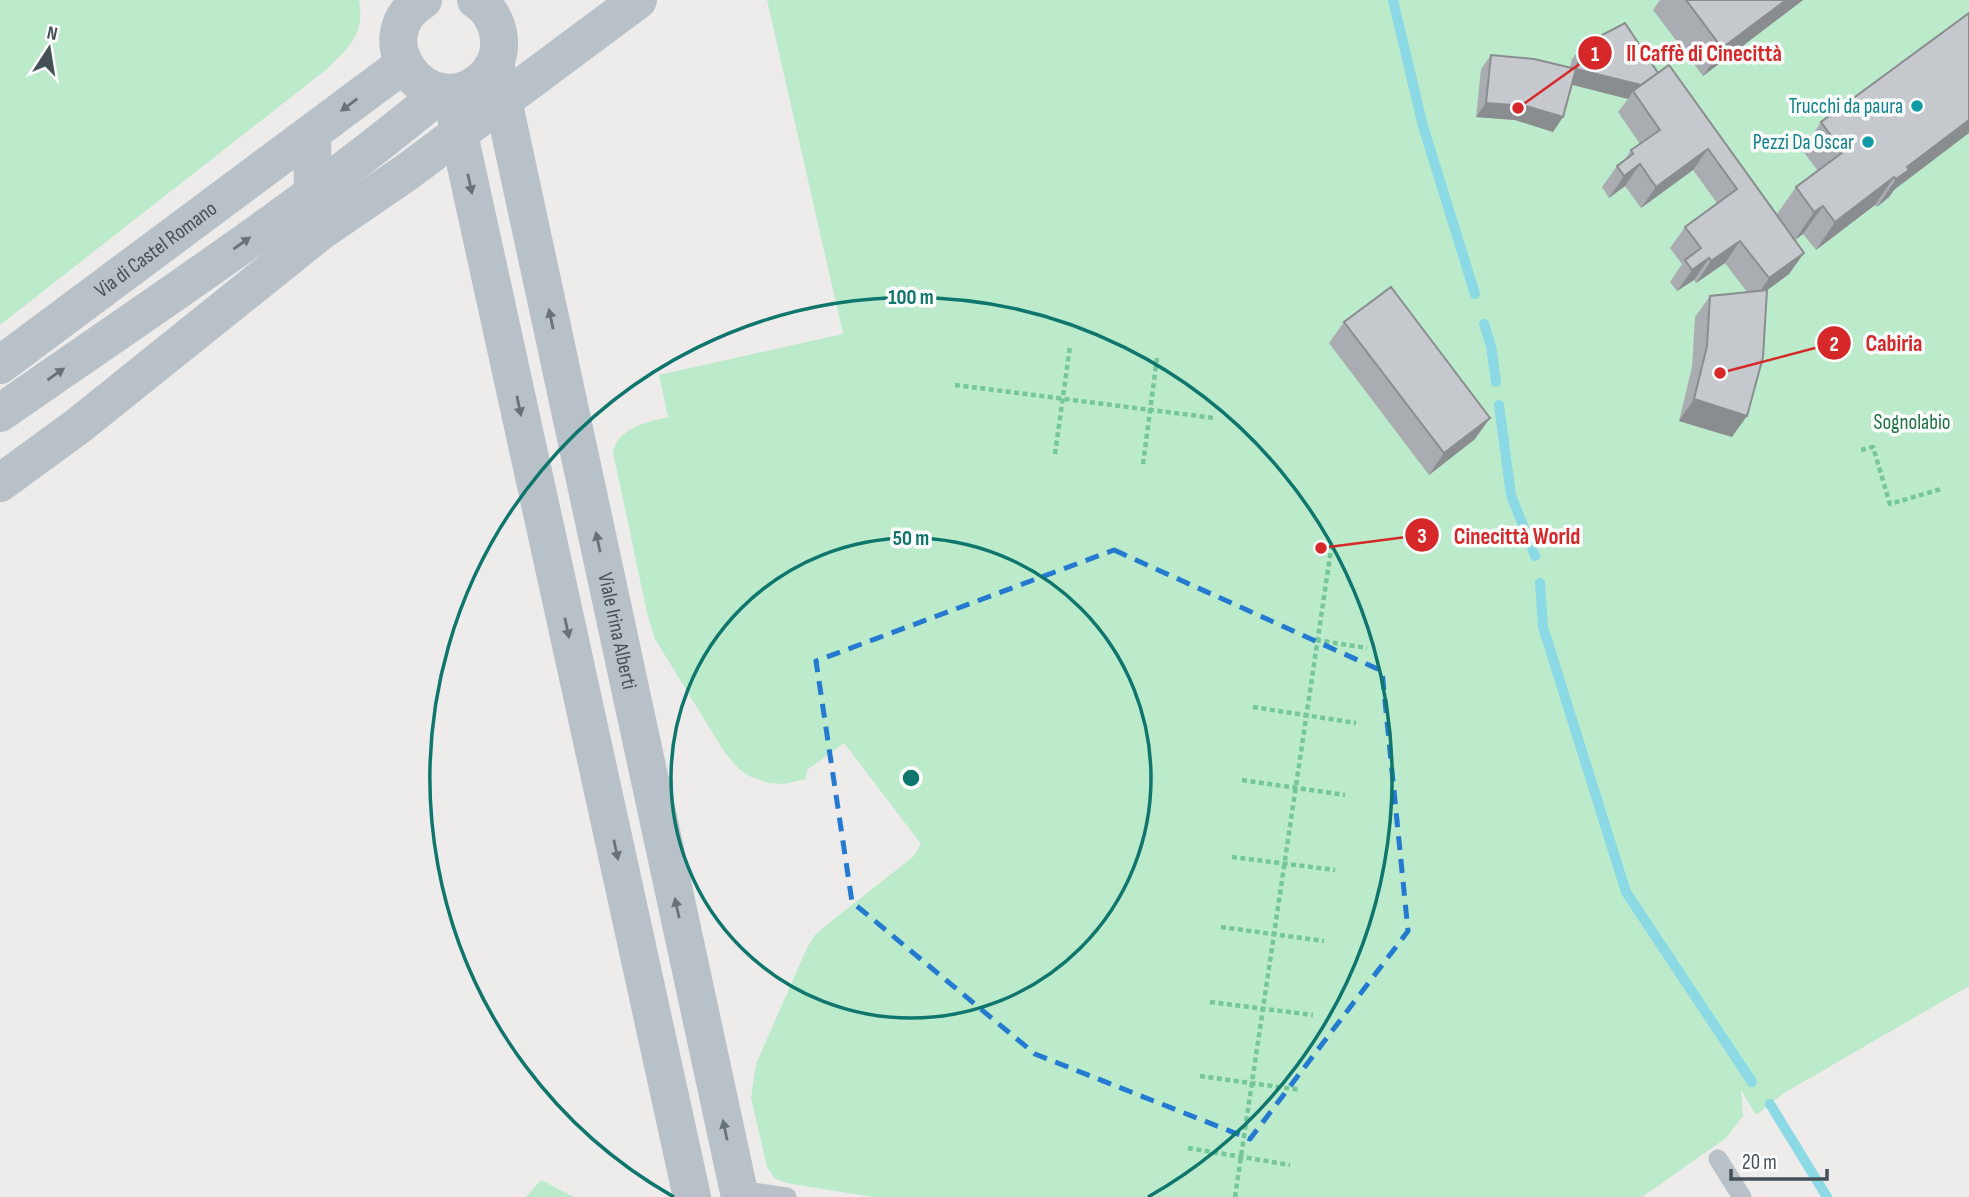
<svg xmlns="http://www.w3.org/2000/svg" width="1969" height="1197" font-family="'Sofia Sans Condensed',sans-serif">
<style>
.green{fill:#bbebca}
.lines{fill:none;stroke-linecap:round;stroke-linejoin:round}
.stream{stroke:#8ad9e5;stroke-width:10}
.path{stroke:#75c699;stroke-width:4.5;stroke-dasharray:5 3.5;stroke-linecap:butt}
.service{stroke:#b7c1c7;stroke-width:19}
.minor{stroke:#b7c1c7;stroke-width:38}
.tertiary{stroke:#b7c1c7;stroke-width:38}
.wall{fill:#a9adb1}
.shaded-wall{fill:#8a8d90}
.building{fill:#c5c9ce;stroke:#8a8d90;stroke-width:2}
.oneway{fill:#677279}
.marked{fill:none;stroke:#237ad0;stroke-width:5;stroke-dasharray:14 9;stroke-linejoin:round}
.ring{fill:none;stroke:#0f766e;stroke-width:3.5}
.culture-dot{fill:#0f9aa8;stroke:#fff;stroke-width:2.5}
.labels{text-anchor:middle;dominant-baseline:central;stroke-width:7;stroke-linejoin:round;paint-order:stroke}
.culture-label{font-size:21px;fill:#0d838f;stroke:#fff;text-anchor:end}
.street-label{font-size:21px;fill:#455057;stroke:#fff}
.park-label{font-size:21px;fill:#1b7341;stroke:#fff}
.centre{fill:#0f766e;stroke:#fff;stroke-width:3.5}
.ring-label{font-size:21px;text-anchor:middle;font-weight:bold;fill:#0f766e;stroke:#fff;stroke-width:7;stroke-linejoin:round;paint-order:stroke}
.leader{fill:none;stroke:#d62828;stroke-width:2.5}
.callout-dot{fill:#d62828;stroke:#fff;stroke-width:2.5}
.mark-label{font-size:21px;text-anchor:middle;font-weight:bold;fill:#fff}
.callout-label{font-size:23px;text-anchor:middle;font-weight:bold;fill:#d62828;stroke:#fff;stroke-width:7;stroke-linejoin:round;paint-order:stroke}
</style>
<rect width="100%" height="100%" fill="#eeebeb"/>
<g class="green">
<path d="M0,0H359C365,34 350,46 327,69L0,325Z"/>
<path d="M767,0H1969V986L1784,1093L1756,1115L1741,1090L1743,1116L1726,1138L1642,1197H873L786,1183L774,1178L767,1167L751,1098L756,1064L807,948L814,936L829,923L914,856L921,844L844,743L807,770L806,779L784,784L768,783L749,776L739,769L725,753L655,639L647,613L613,452C618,428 647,422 668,417L659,375L843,334Z"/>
<polygon points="541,1180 574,1197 526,1197"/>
</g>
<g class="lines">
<g class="stream">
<polyline points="1393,0 1423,126 1475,294"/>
<polyline points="1484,324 1491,346 1496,382"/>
<polyline points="1499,405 1511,495 1535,556"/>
<polyline points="1540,583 1543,627 1626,892 1752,1082"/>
<polyline points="1770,1104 1827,1197"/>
</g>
<g class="path">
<polyline points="955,385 1214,418"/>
<polyline points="1861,450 1873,447 1890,504 1941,489"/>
<polyline points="1055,454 1070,346"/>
<polyline points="1143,464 1157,358"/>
<polyline points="1316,640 1367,648"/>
<polyline points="1253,707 1356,723"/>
<polyline points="1242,780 1345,795"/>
<polyline points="1232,857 1335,870"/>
<polyline points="1221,927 1324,941"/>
<polyline points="1210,1002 1313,1015"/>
<polyline points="1200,1076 1301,1090"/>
<polyline points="1188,1148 1290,1165"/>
<polyline points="1235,1197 1332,543"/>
</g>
<g class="service">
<polyline points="1718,1159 1742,1197"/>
<polyline points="738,1190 787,1197"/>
</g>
<g class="minor">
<path id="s1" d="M495,63L740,1197"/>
<polyline points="452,93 459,134 692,1197"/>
<polyline points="312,133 313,194 319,222"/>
<polyline points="0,483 78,426 321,231 407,172 638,0"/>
</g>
<g class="tertiary">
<path d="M423,0C361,38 429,127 483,79C492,71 499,58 499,46C500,28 491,9 476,0"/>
<path id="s2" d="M0,365L404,64"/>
<path d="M0,413C149,309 302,209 442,92"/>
</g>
</g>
<g class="wall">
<polygon points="1660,0 1803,0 1703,76 1653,10"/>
<polygon points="1969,13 1894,190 1889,197 1877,207 1875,205 1816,250 1803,234 1795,240 1804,253 1789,274 1767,290 1732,437 1679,421 1692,367 1695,317 1710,296 1747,292 1725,263 1696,283 1694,280 1677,291 1670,282 1682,264 1670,248 1685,227 1717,203 1693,170 1641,208 1625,186 1609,198 1602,187 1617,166 1624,161 1631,150 1640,144 1618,112 1628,99 1572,85 1553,132 1515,120 1476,117 1481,69 1491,55 1570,67 1572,59 1583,45 1658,73 1777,214 1796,187 1818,171 1802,150 1821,122"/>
<polygon points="1344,322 1475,439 1429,475 1329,343"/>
</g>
<g class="shaded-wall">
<polygon points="1786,0 1803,0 1703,76 1722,48"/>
<polygon points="1576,69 1645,86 1633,91 1628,99 1566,83"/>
<polygon points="1486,103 1526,106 1563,117 1553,132 1515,120 1476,117"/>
<polygon points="1969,120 1969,133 1894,190 1889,197 1877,207 1896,179 1907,167"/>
<polygon points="1708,149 1693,170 1641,208 1656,187"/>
<polygon points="1640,164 1625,186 1609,198 1624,176"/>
<polygon points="1894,177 1875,205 1816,250 1835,222"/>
<polygon points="1823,206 1803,234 1795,240 1814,212"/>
<polygon points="1740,241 1725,263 1696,283 1711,261"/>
<polygon points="1804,253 1789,274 1754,300 1769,278"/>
<polygon points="1709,258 1694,280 1677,291 1692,270"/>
<polygon points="1694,399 1747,416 1732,437 1679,421"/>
<polygon points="1490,418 1475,439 1429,475 1444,453"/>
</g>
<g class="building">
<polygon points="1686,0 1786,0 1722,48"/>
<polygon points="1969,13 1969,120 1907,167 1909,170 1896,179 1894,177 1835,222 1823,206 1814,212 1796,187 1843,152 1821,122"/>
<polygon points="1625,23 1658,73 1641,85 1576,69 1563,117 1526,106 1486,103 1491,55 1534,59 1576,69 1583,45"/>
<polygon points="1669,65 1804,253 1769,278 1740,241 1711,261 1709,258 1692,270 1685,260 1701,248 1685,227 1737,189 1708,149 1656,187 1640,164 1624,176 1617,166 1633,154 1631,150 1660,130 1633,91"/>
<polygon points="1391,287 1490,418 1444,453 1344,322"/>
<polygon points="1767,290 1763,357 1747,416 1694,399 1707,346 1710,296"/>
</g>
<defs><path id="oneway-solid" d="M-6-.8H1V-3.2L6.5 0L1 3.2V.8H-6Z" transform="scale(1.75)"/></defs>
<g class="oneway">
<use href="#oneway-solid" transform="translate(349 105) rotate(143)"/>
<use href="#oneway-solid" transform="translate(470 184) rotate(78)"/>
<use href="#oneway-solid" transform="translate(242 243) rotate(-35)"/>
<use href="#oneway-solid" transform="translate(551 319) rotate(-102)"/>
<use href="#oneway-solid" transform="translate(56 374) rotate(-35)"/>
<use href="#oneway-solid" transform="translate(519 406) rotate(78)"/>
<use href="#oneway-solid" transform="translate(598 542) rotate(-102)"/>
<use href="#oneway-solid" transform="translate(567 628) rotate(78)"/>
<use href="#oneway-solid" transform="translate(616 850) rotate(78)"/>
<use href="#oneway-solid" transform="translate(677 908) rotate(-102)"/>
<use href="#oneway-solid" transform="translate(725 1130) rotate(-102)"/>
</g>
<path class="marked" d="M1114,550L1382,671L1408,931L1250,1139L1035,1054L852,902L816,661Z"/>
<g class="ring">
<circle cx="911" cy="778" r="240"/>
<path d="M674 1197A481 481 0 1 1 1148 1197"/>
</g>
<g class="culture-dot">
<circle cx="1917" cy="106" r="7"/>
<circle cx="1868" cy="142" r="7"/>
</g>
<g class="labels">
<g class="culture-label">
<text x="1903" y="106">Trucchi da paura</text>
<text x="1854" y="142">Pezzi Da Oscar</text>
</g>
<g class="street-label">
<text stroke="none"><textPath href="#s2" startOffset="194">Via di Castel Romano</textPath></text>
<text stroke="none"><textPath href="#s1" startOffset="581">Viale Irina Alberti</textPath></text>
</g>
<g class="park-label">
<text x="1912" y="422">Sognolabio</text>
</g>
</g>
<circle cx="911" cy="778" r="10" class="centre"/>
<g class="ring-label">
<text x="911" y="304">100 m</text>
<text x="911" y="545">50 m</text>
</g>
<path class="leader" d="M1518 108L1595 53M1720 373L1834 343M1321 548L1422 535"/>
<g class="callout-dot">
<circle cx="1518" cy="108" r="7"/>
<circle cx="1720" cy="373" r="7"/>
<circle cx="1321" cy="548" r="7"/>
<circle cx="1595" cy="53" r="18"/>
<circle cx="1834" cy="343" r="18"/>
<circle cx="1422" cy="535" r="18"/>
</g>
<g class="mark-label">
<text x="1595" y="61">1</text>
<text x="1834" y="351">2</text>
<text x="1422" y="543">3</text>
</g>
<g class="callout-label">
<text x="1704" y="61">Il Caffè di Cinecittà</text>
<text x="1894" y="351">Cabiria</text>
<text x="1517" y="544">Cinecittà World</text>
</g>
<g transform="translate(49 49) rotate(12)" stroke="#ffffff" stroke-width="5" paint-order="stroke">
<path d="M0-5L12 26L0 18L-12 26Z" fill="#455057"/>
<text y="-10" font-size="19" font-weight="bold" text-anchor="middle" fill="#455057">N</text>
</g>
<path d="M1731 1169v10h96v-10" fill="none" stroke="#455057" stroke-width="3.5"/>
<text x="1742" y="1169" font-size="21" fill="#455057" stroke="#ffffff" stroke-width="5" paint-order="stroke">20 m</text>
</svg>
